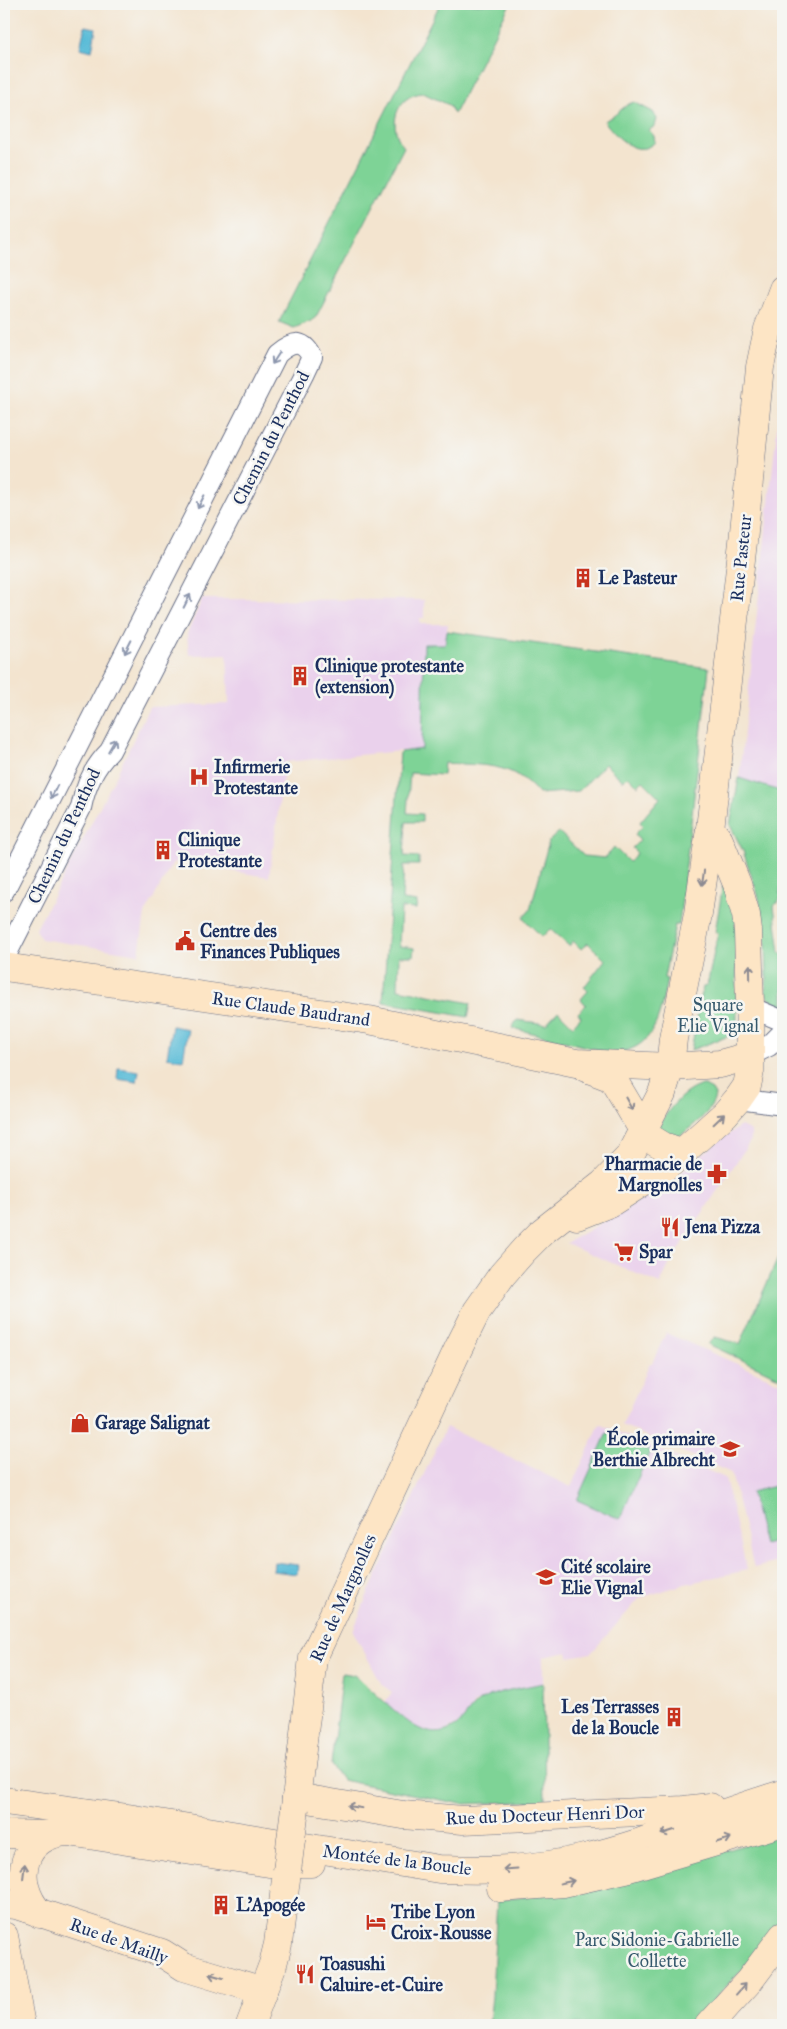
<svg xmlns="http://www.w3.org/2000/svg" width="787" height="2029" font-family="'IM FELL Great Primer',serif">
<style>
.built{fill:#ead1ec}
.green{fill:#7ed396;stroke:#4c817a}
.water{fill:#59bbd7;stroke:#3a759a}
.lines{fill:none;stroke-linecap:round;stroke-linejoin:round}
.street-casing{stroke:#676e86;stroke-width:22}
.secondary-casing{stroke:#676e86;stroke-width:29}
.street{stroke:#fff;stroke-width:20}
.secondary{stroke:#fde5c5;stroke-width:28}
.secondary-bridge-casing{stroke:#676e86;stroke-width:29;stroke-linecap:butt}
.secondary-bridge{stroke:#fde5c5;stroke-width:28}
.oneway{stroke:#8d97ae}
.oneway2{stroke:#8c8a92}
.labels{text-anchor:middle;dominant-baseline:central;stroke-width:5;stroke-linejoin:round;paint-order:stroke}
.street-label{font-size:18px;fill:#1b2f5e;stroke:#f6f6f2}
.poi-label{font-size:18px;font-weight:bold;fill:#1b2f5e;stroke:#f6f6f2;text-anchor:start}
.park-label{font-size:18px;fill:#34586c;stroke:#f6f6f2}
</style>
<rect width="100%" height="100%" fill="#f6f6f2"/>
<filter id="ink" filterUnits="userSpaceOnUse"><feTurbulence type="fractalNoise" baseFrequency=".02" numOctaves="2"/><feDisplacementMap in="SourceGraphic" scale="10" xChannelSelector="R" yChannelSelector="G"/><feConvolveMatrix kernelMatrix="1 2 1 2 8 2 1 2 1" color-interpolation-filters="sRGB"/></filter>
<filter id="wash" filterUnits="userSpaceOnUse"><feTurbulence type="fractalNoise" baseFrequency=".0096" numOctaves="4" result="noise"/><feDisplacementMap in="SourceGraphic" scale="20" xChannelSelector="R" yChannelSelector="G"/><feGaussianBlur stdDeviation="1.12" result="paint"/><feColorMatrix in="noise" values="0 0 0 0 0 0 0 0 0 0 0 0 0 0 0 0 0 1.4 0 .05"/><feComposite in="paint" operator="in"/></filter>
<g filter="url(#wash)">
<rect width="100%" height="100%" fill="#f3e4cf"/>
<g class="built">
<polygon points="783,373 783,792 739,778"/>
<polygon points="202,599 424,600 424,618 420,618 420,624 448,624 445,644 424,645 422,749 285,762 269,877 173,862 145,914 139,954 41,939 36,929 116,776 149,707 229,704 227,654 189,655 187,634"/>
<polygon points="741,1126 751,1131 751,1140 672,1259 660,1284 566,1243 663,1188 724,1137"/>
<polygon points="666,1333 783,1384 783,1561 754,1568 731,1473 622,1425 650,1363 652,1363"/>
<polygon points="600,1424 725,1478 747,1570 685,1584 640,1598 591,1653 569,1657 568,1652 543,1657 543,1683 484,1698 474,1704 464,1719 455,1726 443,1732 430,1732 412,1726 385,1702 392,1692 382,1685 353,1631 367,1596 446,1427 571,1487"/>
</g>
<g class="green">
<path d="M440,4H510L454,114L449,105L423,93C395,95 387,128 404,147L316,317L311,321L294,328L279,322Z"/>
<path d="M634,102L653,112L657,119L655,126L649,130L654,136L655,142C637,160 616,136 605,122L606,120C617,116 623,105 634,102Z"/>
<path d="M447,631L709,668L679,925H675L664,978L667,979C660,1015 656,1051 611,1053L512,1028L517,1020L546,1024L558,1011L573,1026L581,1017L578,1013L586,1005L581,999L588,991L584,987L605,960L588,943L581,949L573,941L569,946L550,929L542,937L523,918L530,910L549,841L559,832L584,856L605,858L614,847L629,862L637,853L632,848L640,840L635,834L643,826L640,822L660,798L643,781L638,786L628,776L623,781L605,764L579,791L539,794C512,761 483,766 444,763L443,775L410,773L407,813L422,814V822H406L404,856L419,857V865H404L402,900L417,902L416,909L401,908L399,946L414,948L413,956H399L398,989L471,1003L468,1017L383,1002L400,752L422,749L424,644H445Z"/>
<polygon points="739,778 783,792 783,888 779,893 783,896 774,906 780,953 783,953 783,1007 774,1003 766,995 765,989 767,978 766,944 759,898 743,851 730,825"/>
<polygon points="723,885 736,910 737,1033 691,1050 703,987 707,986 718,933 715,932"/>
<path d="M703,1085L712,1090L715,1095C713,1113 691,1126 678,1138L660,1131L659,1125C669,1109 683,1090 703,1085Z"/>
<polygon points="783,1247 783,1379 708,1344 715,1337 740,1344"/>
<polygon points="607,1433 650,1451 620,1519 577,1500"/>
<polygon points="783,1484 783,1540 764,1545 751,1492"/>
<path d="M342,1673L354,1675C364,1684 375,1693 386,1703C406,1720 428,1745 456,1726C467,1718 471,1705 483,1699C497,1691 526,1687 543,1683L545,1801L461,1804L342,1780L331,1765Z"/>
<polygon points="783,1833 783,1917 743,1969 689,2025 489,2025 492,1996 497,1900 600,1889"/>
</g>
<g class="water">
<polygon points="85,26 96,28 92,51 80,48"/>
<polygon points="172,1026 188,1029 183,1060 167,1057"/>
<polygon points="118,1068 139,1071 137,1082 117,1079"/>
<polygon points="274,1562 298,1565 297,1574 273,1571"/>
</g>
</g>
<g filter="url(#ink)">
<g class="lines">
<defs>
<g id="street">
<path d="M4,891L277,354C291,342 302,338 312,357L304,374L110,751C95,766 85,787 81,808L4,959"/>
<polyline points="750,1007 783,1021"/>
<polyline points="749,1056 769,1046 783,1032"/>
<polyline points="738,1099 783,1105"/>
</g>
<g id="secondary">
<polyline points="4,967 369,1020 576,1063 670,1067 720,1064 749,1056"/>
<polyline points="586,1068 612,1078 643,1130 650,1138 663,1146 684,1153"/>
<polyline points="577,1216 610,1203 666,1167 725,1114 738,1099 747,1086 750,1071 750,1007 748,931 746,915 737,884 719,840 710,829"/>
<polyline points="296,1797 403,1815 463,1820 684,1810 710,1807"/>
<path d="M4,1801L128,1818L439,1869C487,1871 533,1870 580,1859C649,1843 715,1814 783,1794"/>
<polyline points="295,1808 313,1658 459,1347 477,1311 502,1275 524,1250 543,1231 603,1184 629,1157 662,1093 670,1067 673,1039 698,914 710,829 743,542 760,367 768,329 783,289"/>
<polyline points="4,1834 50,1835"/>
<polyline points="501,1888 563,1883 625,1869 783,1822"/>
<polyline points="4,1904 16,1905 162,1953 184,1967 263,1991"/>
<path d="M40,1914C10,1881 22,1833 69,1832L269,1863H311"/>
<polyline points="4,1936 21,2025"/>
<polyline points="250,2025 273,1964 278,1944 287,1871"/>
<polyline points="709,2025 749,1981 783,1936"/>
</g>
</defs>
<use href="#street" class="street-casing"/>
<use href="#secondary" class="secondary-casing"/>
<use href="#street" class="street"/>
<use href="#secondary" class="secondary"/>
<defs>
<polyline id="secondary-bridge" points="287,1871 295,1808"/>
</defs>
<use href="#secondary-bridge" class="secondary-bridge-casing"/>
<use href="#secondary-bridge" class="secondary-bridge"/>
</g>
<defs><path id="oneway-shaft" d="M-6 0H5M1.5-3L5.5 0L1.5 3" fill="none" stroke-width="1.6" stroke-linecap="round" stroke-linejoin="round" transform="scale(1.25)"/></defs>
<g class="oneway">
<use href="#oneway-shaft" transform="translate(276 358) rotate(123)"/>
<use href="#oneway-shaft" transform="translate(201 502) rotate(117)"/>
<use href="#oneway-shaft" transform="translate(187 601) rotate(-63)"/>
<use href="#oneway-shaft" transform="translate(128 647) rotate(117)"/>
<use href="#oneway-shaft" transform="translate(112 745) rotate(-60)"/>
<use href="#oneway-shaft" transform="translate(54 792) rotate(116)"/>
</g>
<g class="oneway2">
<use href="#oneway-shaft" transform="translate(703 878) rotate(98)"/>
<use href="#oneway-shaft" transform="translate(750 972) rotate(-91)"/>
<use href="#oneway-shaft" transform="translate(629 1104) rotate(61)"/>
<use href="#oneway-shaft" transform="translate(719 1119) rotate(-44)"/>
<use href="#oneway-shaft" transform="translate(355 1807) rotate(-171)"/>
<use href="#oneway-shaft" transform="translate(668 1832) rotate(162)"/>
<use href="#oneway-shaft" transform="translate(724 1840) rotate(-17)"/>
<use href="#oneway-shaft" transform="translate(510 1869) rotate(176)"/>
<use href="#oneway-shaft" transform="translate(24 1871) rotate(-83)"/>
<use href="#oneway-shaft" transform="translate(567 1882) rotate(-11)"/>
<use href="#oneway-shaft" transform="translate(216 1976) rotate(-164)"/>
<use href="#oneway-shaft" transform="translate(741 1989) rotate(-48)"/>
</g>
</g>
<defs>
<symbol id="building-bare" viewBox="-9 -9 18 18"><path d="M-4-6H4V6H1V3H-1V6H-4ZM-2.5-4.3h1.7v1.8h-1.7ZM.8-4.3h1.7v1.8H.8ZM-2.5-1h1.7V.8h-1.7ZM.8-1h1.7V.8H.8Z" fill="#c8321e" stroke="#f6f6f2" stroke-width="2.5" paint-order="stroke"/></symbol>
<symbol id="hospital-bare" viewBox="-9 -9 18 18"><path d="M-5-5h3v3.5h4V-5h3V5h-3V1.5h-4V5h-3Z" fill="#c8321e" stroke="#f6f6f2" stroke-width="2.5" paint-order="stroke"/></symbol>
<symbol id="civic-bare" viewBox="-9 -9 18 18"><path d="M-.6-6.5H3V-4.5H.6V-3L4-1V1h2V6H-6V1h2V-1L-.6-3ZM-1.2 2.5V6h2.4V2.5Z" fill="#c8321e" stroke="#f6f6f2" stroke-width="2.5" paint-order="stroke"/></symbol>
<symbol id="pharmacy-bare" viewBox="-9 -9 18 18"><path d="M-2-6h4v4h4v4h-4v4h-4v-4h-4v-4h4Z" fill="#c8321e" stroke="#f6f6f2" stroke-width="2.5" paint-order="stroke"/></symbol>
<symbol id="restaurant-bare" viewBox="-9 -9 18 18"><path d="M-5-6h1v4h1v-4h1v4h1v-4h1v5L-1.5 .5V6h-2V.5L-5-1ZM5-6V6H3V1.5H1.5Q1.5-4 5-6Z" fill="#c8321e" stroke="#f6f6f2" stroke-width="2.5" paint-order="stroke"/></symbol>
<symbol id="supermarket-bare" viewBox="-9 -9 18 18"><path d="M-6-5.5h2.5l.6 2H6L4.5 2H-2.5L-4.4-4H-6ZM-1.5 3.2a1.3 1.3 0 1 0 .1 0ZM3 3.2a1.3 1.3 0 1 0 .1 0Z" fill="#c8321e" stroke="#f6f6f2" stroke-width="2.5" paint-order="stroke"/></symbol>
<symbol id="shop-bare" viewBox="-9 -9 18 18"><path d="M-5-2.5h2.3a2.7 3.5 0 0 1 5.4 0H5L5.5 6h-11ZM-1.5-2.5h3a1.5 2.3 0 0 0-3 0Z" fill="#c8321e" stroke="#f6f6f2" stroke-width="2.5" paint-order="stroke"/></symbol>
<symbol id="school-bare" viewBox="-9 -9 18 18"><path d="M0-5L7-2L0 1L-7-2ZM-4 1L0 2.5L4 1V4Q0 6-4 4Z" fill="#c8321e" stroke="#f6f6f2" stroke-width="2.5" paint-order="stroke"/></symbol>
<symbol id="hotel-bare" viewBox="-9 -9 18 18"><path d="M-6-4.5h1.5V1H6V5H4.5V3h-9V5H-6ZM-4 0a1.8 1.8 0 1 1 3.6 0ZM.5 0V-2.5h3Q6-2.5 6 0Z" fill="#c8321e" stroke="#f6f6f2" stroke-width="2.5" paint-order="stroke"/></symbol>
</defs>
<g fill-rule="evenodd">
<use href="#building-bare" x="569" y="564" width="28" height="28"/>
<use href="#building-bare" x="286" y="662" width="28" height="28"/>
<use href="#hospital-bare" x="185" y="763" width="28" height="28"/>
<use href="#building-bare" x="149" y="836" width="28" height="28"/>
<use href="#civic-bare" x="171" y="927" width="28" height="28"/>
<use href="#pharmacy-bare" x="703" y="1160" width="28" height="28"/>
<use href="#restaurant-bare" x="656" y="1213" width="28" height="28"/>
<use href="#supermarket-bare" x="610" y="1238" width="28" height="28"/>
<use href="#shop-bare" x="66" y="1409" width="28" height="28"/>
<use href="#school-bare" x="716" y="1435" width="28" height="28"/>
<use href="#school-bare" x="532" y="1563" width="28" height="28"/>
<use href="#building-bare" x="660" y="1703" width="28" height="28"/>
<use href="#building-bare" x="207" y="1891" width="28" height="28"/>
<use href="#hotel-bare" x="362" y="1908" width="28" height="28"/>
<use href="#restaurant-bare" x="291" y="1960" width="28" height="28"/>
</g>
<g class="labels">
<g class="street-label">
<text transform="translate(271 438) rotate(-63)">Chemin du Penthod</text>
<text transform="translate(741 558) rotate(-84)">Rue Pasteur</text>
<text transform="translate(64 836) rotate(-65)">Chemin du Penthod</text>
<text transform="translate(291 1009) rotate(8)">Rue Claude Baudrand</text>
<text transform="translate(343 1598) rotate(-66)">Rue de Margnolles</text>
<text transform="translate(545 1815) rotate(-2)">Rue du Docteur Henri Dor</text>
<text transform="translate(397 1860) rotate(7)">Montée de la Boucle</text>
<text transform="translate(119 1941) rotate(20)">Rue de Mailly</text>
</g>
<g class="poi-label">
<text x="598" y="578">Le Pasteur</text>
<text x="315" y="666">Clinique protestante<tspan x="315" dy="21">(extension)</tspan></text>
<text x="214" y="767">Infirmerie<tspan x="214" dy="21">Protestante</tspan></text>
<text x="178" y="840">Clinique<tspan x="178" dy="21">Protestante</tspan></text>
<text x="200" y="931">Centre des<tspan x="200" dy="21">Finances Publiques</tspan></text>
<text x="702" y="1164" text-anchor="end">Pharmacie de<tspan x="702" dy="21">Margnolles</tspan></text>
<text x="685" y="1227">Jena Pizza</text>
<text x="639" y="1252">Spar</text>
<text x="95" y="1423">Garage Salignat</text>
<text x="715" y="1439" text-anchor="end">École primaire<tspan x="715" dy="21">Berthie Albrecht</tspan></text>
<text x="561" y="1567">Cité scolaire<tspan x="561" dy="21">Elie Vignal</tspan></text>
<text x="659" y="1707" text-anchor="end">Les Terrasses<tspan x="659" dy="21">de la Boucle</tspan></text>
<text x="236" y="1905">L'Apogée</text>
<text x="391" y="1912">Tribe Lyon<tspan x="391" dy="21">Croix-Rousse</tspan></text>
<text x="320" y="1964">Toasushi<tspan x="320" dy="21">Caluire-et-Cuire</tspan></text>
</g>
<g class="park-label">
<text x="718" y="1005">Square<tspan x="718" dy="21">Elie Vignal</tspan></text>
<text x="657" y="1940">Parc Sidonie-Gabrielle<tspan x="657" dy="21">Collette</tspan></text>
</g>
</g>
<rect width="787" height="2029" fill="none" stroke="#f6f6f2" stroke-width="20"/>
</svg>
